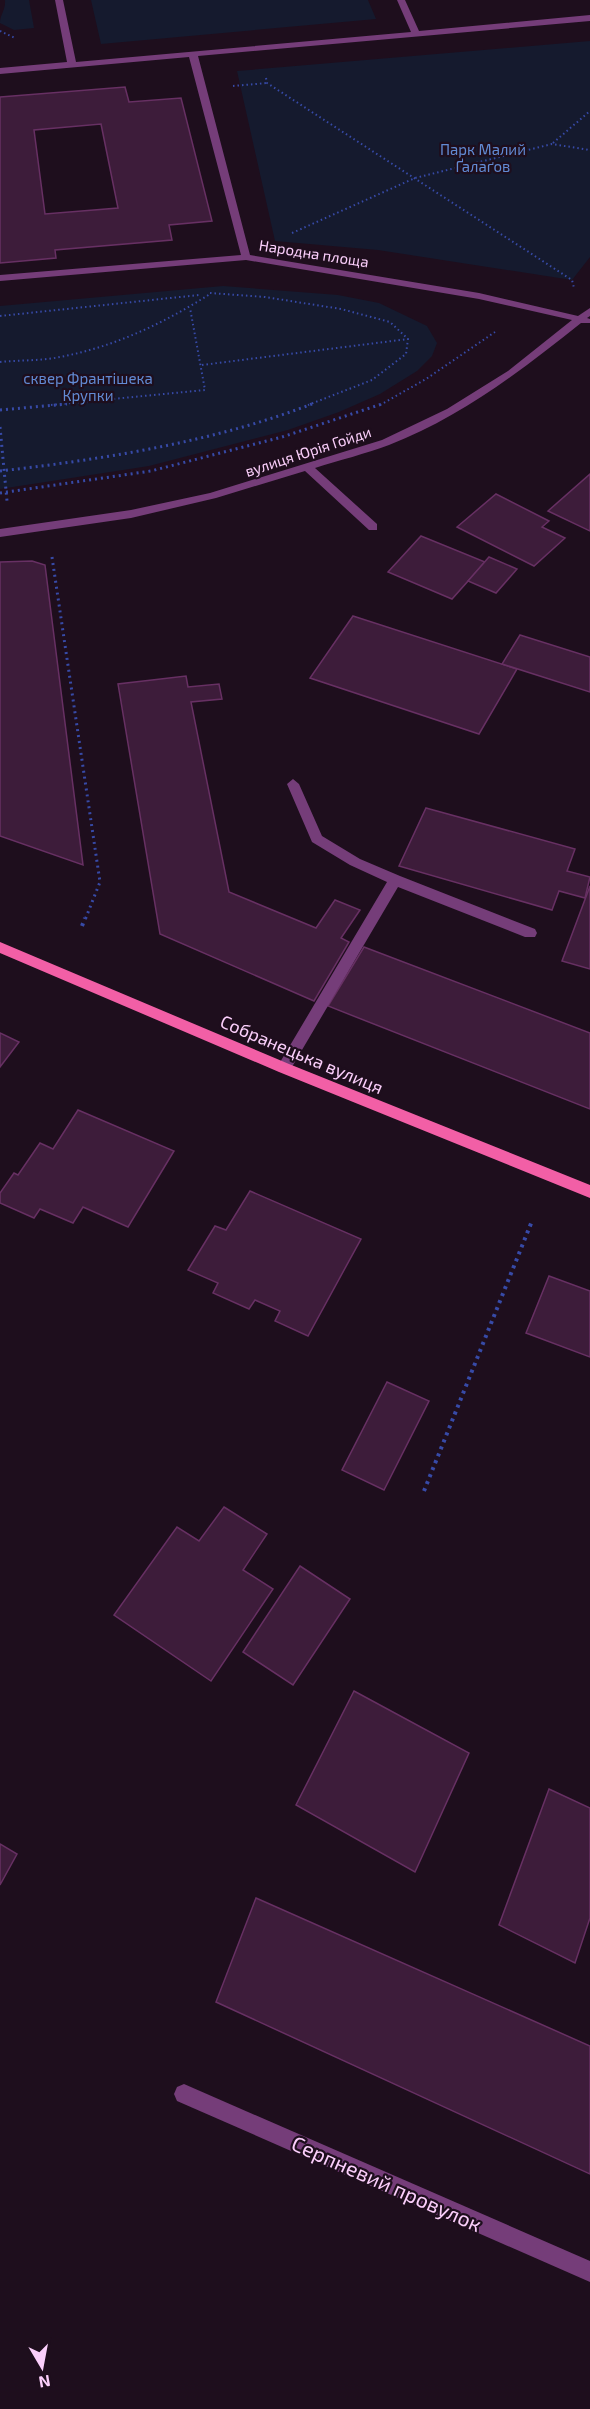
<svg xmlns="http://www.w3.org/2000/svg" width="590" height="2409" font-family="'Exo 2',sans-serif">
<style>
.green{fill:#151a2e}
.building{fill:#3d1c3a;stroke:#673063;stroke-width:1.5;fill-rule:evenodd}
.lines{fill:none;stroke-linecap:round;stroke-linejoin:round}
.path-far2{stroke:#374aa7;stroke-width:2;stroke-dasharray:1.5 3;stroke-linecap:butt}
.path-far1{stroke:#374aa7;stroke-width:3;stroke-dasharray:2 4;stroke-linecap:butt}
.path{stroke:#374aa7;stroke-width:4;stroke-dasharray:3 4.5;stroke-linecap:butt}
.minor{fill:#753d79;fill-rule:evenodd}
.major{fill:#f25fa6;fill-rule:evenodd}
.labels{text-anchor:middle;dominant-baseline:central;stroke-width:4.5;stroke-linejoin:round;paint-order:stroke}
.far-park-label{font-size:15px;fill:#628bd4;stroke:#1e0e1d}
.far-street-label{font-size:15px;fill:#fbcffb;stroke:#1e0e1d}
.street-label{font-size:18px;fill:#fbcffb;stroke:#1e0e1d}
.near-street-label{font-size:21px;fill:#fbcffb;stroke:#1e0e1d}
</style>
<rect width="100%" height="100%" fill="#1e0e1d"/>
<g class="green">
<path d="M5,0H29L34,28L14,30L0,23C0,14 6,10 5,0Z"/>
<polygon points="91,0 368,0 376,19 101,44"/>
<polygon points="590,41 590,257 572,280 378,250 275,241 237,71"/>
<polygon points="223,286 338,295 379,303 427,326 437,343 432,356 417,371 380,394 339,412 288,430 149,466 0,489 0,306"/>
</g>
<g class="building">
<path d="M125,87L129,102L181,98L212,221L169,225L172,240L55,250L56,258L0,263V97ZM101,124L118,208L45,214L34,130Z"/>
<polygon points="590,474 590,531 548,511"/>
<polygon points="496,494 549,521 542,527 565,538 534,566 457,527"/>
<polygon points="421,536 485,562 452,599 388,572"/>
<polygon points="489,557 517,569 496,593 468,581"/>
<polygon points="32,561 45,565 83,865 0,836 0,562"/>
<polygon points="353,616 517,669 479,734 310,678"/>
<polygon points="520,635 590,657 590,692 502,664"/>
<polygon points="186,676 188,687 219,684 222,699 191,702 229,892 316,928 335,900 360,910 341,938 349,942 314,1001 160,934 118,684"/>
<polygon points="426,808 575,849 567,871 590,877 585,898 559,891 552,910 399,866"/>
<polygon points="590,886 590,969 562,961"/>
<polygon points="364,947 590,1033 590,1109 328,1006"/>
<polygon points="0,1033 19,1042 0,1067"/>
<polygon points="78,1110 174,1151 128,1227 83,1207 73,1223 40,1209 34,1218 0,1203 0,1193 14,1173 18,1175 40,1143 53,1149"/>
<polygon points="250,1191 361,1239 308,1336 275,1321 280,1311 255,1300 249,1309 213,1293 218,1283 188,1270 215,1226 226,1230"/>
<polygon points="549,1276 590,1291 590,1357 526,1333"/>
<polygon points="387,1382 429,1401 384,1490 342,1470"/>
<polygon points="224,1507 267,1534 243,1570 273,1589 211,1681 114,1615 177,1527 199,1541"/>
<polygon points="300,1566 350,1599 293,1685 243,1652"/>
<polygon points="354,1691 469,1753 415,1872 296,1805"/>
<polygon points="549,1789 590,1808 590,1918 575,1963 499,1925"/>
<polygon points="0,1844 17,1854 0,1885"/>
<polygon points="256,1898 590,2046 590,2174 216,2002"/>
</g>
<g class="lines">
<g class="path-far2">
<polyline points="0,31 15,38"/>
<polyline points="266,78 267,83 572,280 574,288"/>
<polyline points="233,86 267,83"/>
<polyline points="553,143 590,111"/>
<polyline points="292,233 415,178 552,144 590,150"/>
<polyline points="210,293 265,297 341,309 390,322 408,339 406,354 372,380 308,405"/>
<polyline points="0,316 199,295"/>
<path d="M0,362C20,360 41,361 60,357C114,347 164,323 210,294"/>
<polyline points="202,365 408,339"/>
<polyline points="51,405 205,390 190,308"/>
<polyline points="380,405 426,379 495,332"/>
</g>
<g class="path-far1">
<polyline points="0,410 67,404"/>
<polyline points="0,427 7,501"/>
<path d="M0,471C105,459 213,442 312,404"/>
<polyline points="0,493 151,471 282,437 382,404"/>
<polyline points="52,557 100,882 85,920"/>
</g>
<g class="path">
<polyline points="82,926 85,918"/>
<polyline points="424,1491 532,1221"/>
</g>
<g class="minor">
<path d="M55,0H63L76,62L411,32L397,0H405L419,31L590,15V21L198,56L250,255L479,293L578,316L590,308V316L587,318L590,319V323H581C522,370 461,417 389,445C365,454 340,460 315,468L377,524V530H369L305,471L216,498L131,518L0,537V529L131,510L210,493L382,440L447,409L508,371L572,320L479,299L246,260L0,281V275L241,255L189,57L0,74V68L67,62Z"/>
<polygon points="293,779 299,784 322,836 360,859 400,876 535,929 537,933 535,937 525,937 398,887 289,1072 279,1072 277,1068 279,1064 387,882 350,865 312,842 287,784"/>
<polygon points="184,2084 590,2261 590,2282 177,2101 174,2094 177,2087"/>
</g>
<polygon class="major" points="0,942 289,1064 590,1185 590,1198 279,1072 0,953"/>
</g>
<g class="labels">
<g class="far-park-label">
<text x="483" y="149">Парк Малий<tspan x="483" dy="17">Ґалаґов</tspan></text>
<text x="88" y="378">сквер Франтішека<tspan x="88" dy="17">Крупки</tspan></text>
</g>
<g class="far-street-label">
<text transform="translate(314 253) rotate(9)">Народна площа</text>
<text transform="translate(308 451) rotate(-18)">вулиця Юрія Гойди</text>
</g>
<g class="street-label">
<text transform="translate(302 1054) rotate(23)">Собранецька вулиця</text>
</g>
<g class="near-street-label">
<text transform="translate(387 2183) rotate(24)">Серпневий провулок</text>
</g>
</g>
<g transform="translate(42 2367) rotate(170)" stroke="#1e0e1d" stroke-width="4.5" paint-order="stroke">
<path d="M0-4.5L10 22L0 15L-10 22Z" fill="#fbcffb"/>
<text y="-9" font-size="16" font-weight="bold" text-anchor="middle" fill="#fbcffb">N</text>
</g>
</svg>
